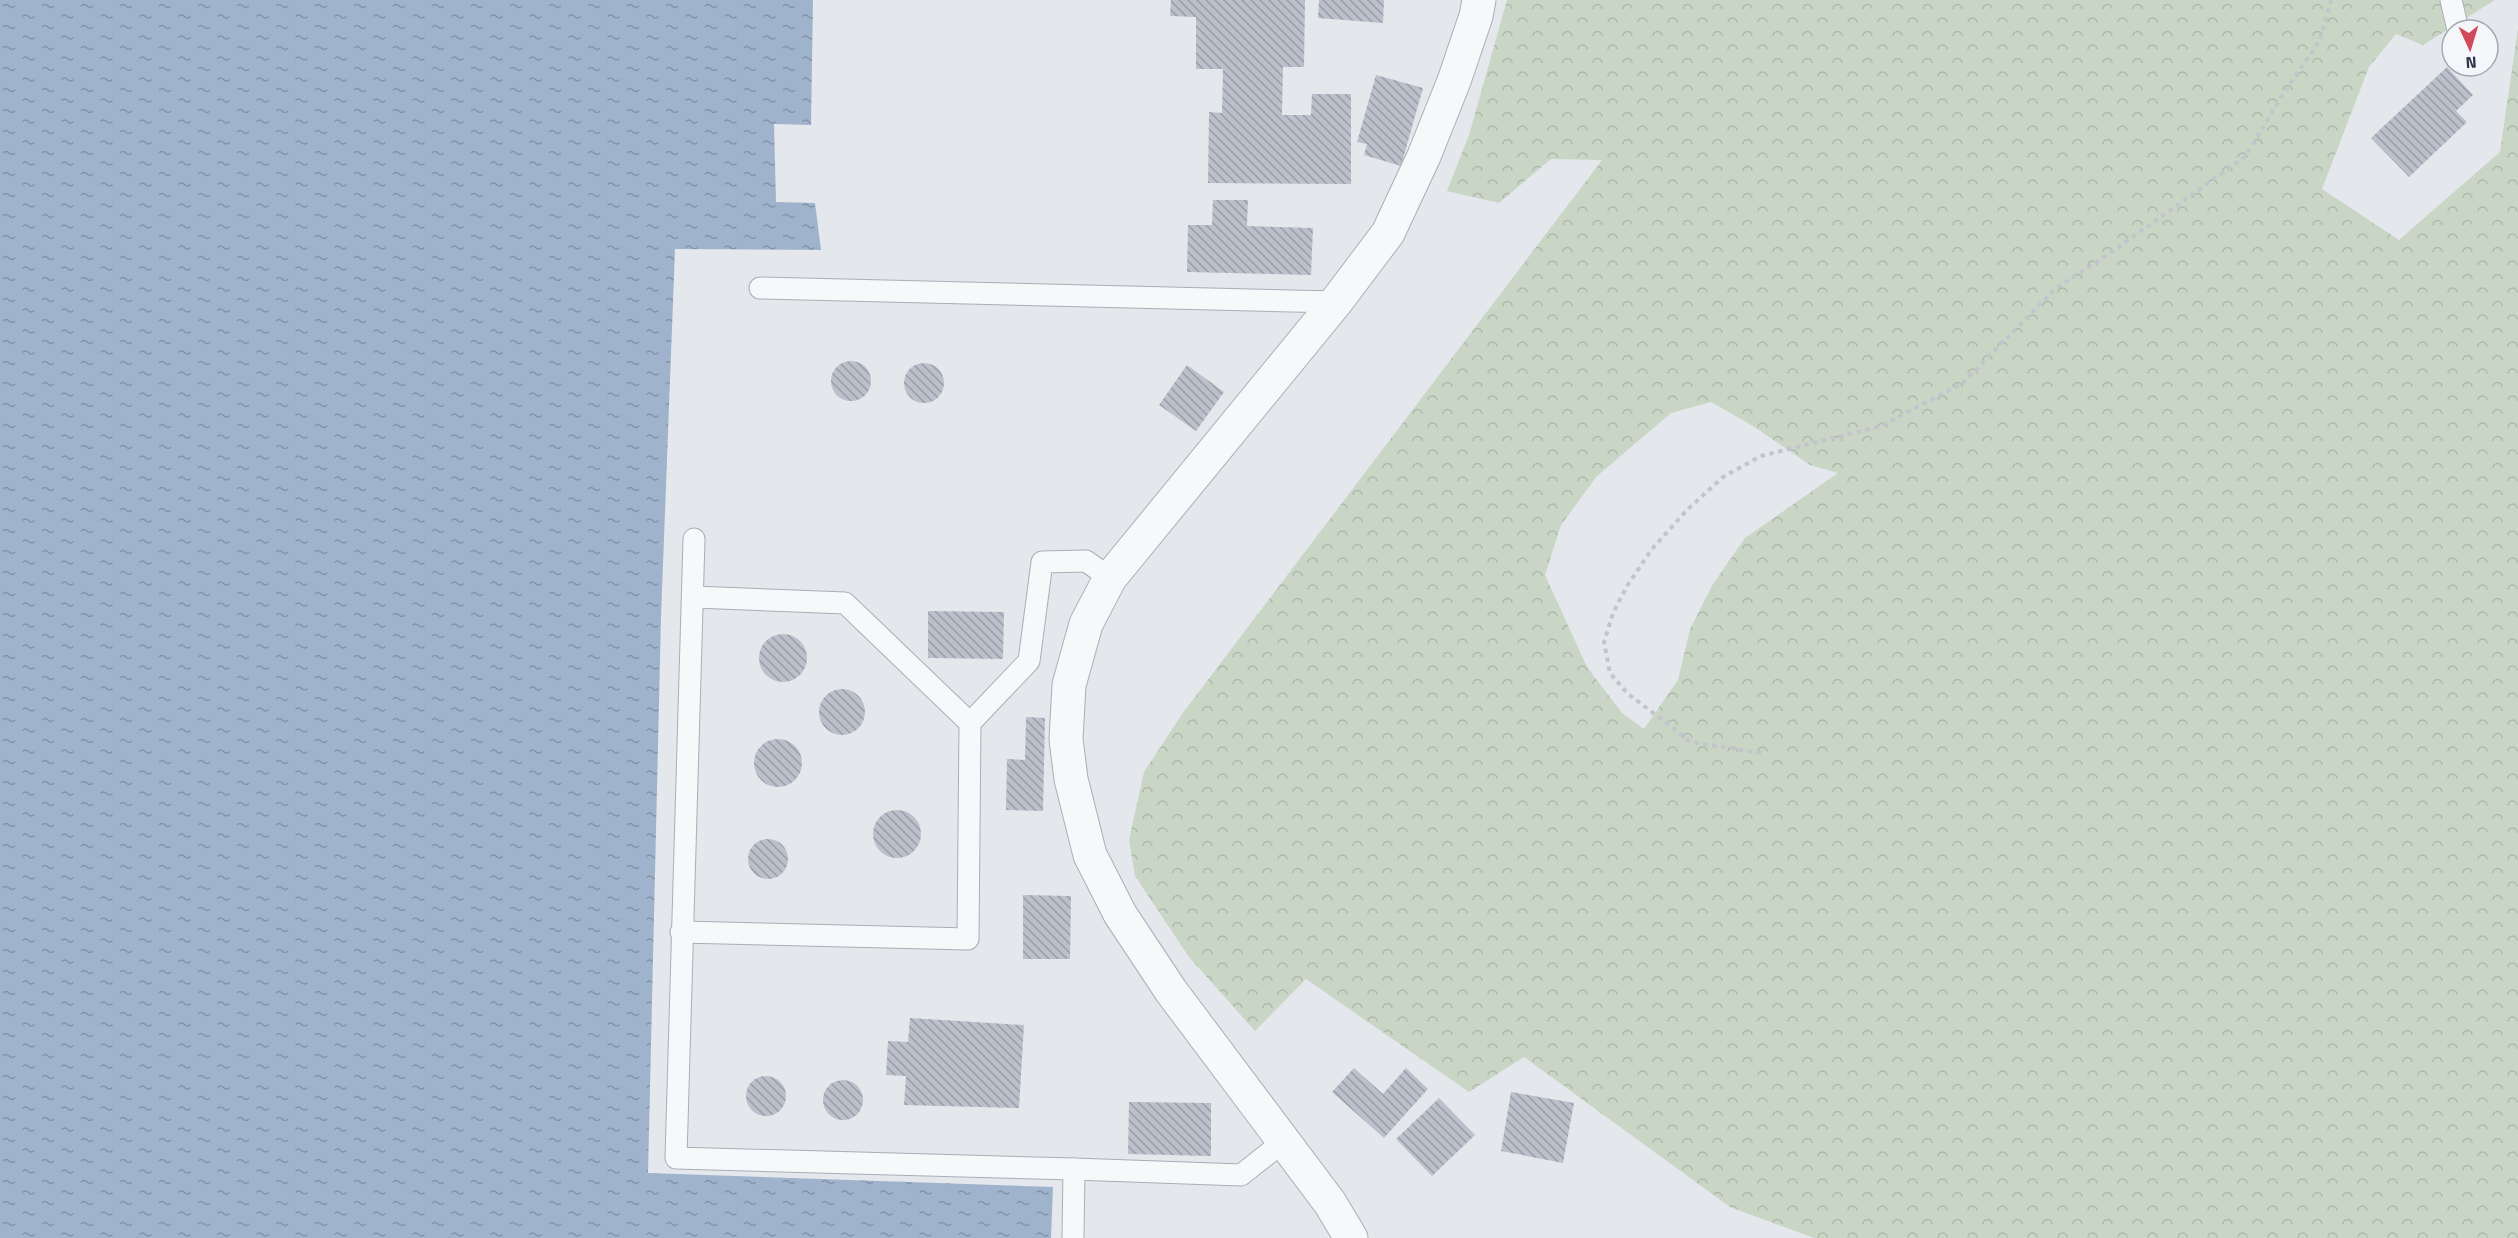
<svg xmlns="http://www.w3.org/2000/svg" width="2518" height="1238" font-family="'Titillium Web',sans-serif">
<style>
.forest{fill:url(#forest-crowns);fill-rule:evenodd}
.water{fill:url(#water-ripples)}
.building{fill:url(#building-back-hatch)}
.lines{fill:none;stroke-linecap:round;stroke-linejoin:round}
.service-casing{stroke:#a9aeb7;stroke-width:23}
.minor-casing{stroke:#a9aeb7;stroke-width:35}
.path{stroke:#c2c5cb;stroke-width:4;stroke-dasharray:4.5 4.5;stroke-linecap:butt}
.service{stroke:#f7f8fa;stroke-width:21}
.minor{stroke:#f7f8fa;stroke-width:33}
</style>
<defs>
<pattern id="forest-crowns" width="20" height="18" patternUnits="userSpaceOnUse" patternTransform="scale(1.5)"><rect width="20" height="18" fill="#c9d6c5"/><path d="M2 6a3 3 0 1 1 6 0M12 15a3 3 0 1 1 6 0" fill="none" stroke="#adb8ab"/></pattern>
<pattern id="water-ripples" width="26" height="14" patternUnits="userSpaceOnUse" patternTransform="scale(1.5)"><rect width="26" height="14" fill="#9fb4cc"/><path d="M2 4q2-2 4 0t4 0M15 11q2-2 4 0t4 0" fill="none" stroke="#8293a7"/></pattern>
<pattern id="building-back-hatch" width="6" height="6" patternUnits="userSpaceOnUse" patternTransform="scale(1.5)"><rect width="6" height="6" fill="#bbc0ca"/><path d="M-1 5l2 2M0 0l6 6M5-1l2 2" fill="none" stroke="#989da6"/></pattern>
</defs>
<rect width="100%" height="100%" fill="#e4e7ec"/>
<path class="forest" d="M1507,0H2495L2423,45L2396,34L2369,67L2322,189L2399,240L2500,152L2518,28V1238H1814L1730,1207L1524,1057L1469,1092L1306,979L1255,1031L1189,957L1135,876L1129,840L1144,772L1182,714L1602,160L1551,159L1499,203L1447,191L1469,135ZM1711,402L1753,426L1810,465L1838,473L1745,538L1713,584L1690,629L1678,680L1644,729L1622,713L1587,667L1545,575L1561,525L1597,476L1671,413Z"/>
<polygon class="water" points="0,0 813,0 811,125 774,124 776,202 815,203 821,250 675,249 661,617 648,1173 1053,1187 1051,1238 0,1238"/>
<g class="building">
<polygon points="1171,0 1305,0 1304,67 1283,67 1282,115 1311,115 1312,94 1351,94 1351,184 1208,183 1209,112 1222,113 1223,69 1196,69 1196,17 1170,16"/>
<polygon points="1319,0 1384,0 1383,23 1318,18"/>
<polygon points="2447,67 2473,95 2456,111 2467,122 2409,177 2371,138"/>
<polygon points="1376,75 1423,88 1401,166 1364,155 1367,144 1357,142"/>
<polygon points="1213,200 1248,200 1247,226 1313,228 1311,275 1187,272 1188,225 1212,225"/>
<circle cx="851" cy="381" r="20"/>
<circle cx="924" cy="383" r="20"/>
<polygon points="1187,365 1224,392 1196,431 1159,405"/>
<polygon points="928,611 1004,612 1003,659 928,658"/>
<circle cx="783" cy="658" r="24"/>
<circle cx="842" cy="712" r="23"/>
<polygon points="1026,717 1045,718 1043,811 1006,810 1007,759 1025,760"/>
<circle cx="778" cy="763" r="24"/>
<circle cx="897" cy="834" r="24"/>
<circle cx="768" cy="859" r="20"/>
<polygon points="1023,895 1071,896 1070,959 1023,959"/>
<polygon points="910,1018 1024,1025 1019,1108 904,1105 906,1076 886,1075 888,1041 908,1042"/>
<polygon points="1354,1068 1383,1094 1406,1068 1428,1089 1384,1138 1332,1092"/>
<circle cx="766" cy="1096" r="20"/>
<circle cx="843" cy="1100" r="20"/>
<polygon points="1511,1092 1574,1103 1563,1163 1501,1151"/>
<polygon points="1439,1098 1475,1135 1432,1176 1396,1139"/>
<polygon points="1129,1102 1211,1103 1211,1156 1128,1154"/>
</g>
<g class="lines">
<defs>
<g id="service">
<polyline points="2451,0 2458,30"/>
<polyline points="760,288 1336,302"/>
<polyline points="694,539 676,1158 1074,1169 1073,1238"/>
<polyline points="694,597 845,603 970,723"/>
<polyline points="681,932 968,939 970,723 1029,661 1042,562 1086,561 1110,578"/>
<polyline points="1074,1169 1241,1175 1283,1142"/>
</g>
<polyline id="minor" points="1351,1238 1330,1203 1171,991 1120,914 1090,855 1071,779 1066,739 1069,685 1086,624 1110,578 1336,302 1388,233 1424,156 1454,81 1476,16 1479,0"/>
</defs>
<use href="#service" class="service-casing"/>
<use href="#minor" class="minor-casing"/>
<polyline class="path" points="1761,753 1691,742 1627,693 1610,673 1604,642 1613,613 1627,586 1652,549 1687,510 1723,477 1761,456 1881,426 1963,383 2056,288 2109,254 2246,156 2281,97 2320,40 2331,0"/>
<use href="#service" class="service"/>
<use href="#minor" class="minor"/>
</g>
<g transform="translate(2470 48) rotate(176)"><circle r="28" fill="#f4f6f9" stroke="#a4a8b1" stroke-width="1.5"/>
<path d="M0-4.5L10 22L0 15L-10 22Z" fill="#d1495b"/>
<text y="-9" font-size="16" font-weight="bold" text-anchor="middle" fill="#2b3445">N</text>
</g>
</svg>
